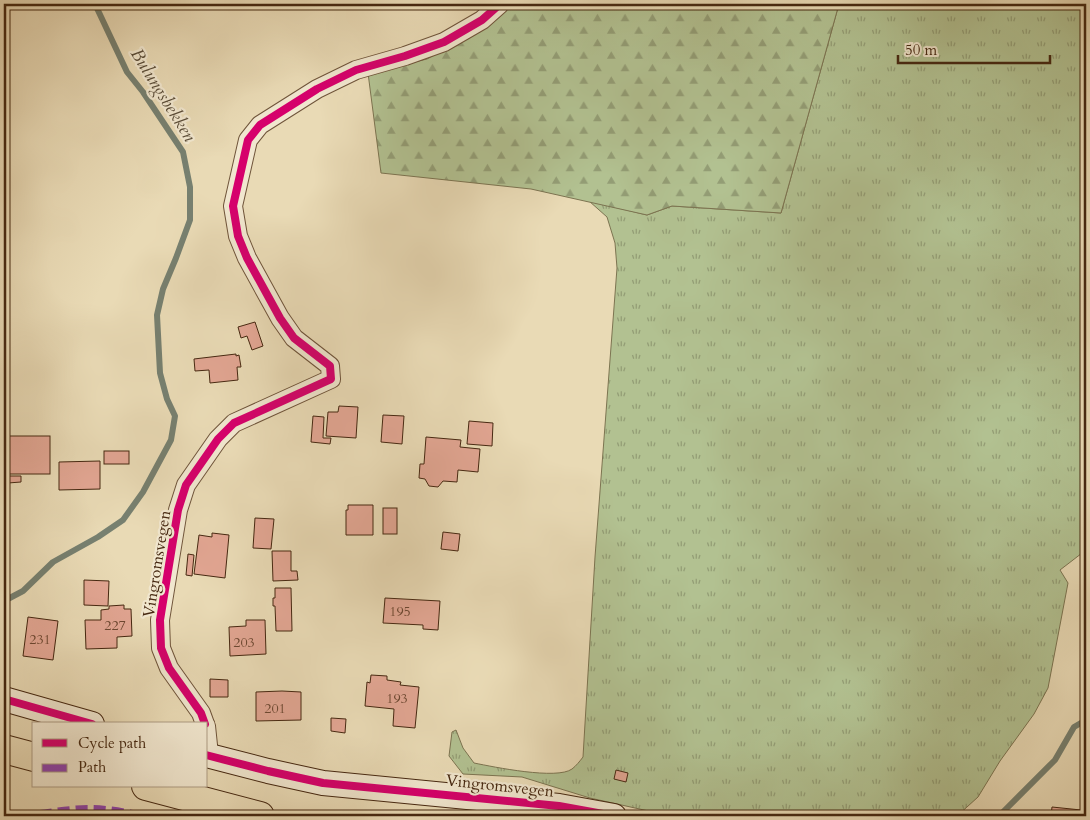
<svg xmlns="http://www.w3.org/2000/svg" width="1090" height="820" font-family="Cardo,serif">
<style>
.grass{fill:url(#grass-tufts);stroke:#7c7451}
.forest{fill:url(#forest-firs);stroke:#7c7451}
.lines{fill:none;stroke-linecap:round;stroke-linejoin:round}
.stream{stroke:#778070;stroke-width:6}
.building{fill:#e2a693;stroke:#462811}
.street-casing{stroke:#6f543a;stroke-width:20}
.secondary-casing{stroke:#462811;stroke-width:26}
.highway-casing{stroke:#462811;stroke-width:30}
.street{stroke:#f1e7cf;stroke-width:18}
.secondary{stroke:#f1e7cf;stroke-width:24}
.highway{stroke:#e9dab5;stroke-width:28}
.quiet{stroke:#8e44ad;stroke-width:6;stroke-dasharray:12 6;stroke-linecap:butt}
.cycleway-casing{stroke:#f1e7cf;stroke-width:11}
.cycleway{stroke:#d6006c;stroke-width:8}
.labels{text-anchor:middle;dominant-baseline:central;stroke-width:4.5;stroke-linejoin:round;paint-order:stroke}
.number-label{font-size:14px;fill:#6d4832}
.street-label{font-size:16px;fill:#462811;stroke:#f1e7cf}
.water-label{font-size:18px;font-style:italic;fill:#5a4c38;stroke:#f1e7cf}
</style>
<defs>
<pattern id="grass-tufts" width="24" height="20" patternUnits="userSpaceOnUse" patternTransform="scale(1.25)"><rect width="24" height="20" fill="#b2c191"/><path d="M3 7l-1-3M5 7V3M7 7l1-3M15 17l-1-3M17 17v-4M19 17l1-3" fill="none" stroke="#939d75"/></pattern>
<pattern id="forest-firs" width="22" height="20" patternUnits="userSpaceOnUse" patternTransform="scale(1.25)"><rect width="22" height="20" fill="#b2c191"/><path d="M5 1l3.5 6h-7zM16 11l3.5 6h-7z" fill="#939d75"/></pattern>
</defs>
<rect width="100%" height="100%" fill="#e9dab5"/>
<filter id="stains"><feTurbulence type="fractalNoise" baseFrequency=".004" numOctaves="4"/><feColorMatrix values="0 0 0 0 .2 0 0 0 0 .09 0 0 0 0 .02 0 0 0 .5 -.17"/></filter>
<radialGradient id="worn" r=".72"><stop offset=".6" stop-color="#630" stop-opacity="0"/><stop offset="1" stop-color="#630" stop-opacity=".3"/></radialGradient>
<path class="grass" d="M839,4H1086V550L1060,570L1068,583L1048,688L1034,714L1000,761L978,797L957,816H671L590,798L522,777L463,774L449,756L452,732L456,730L463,748L474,763C494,767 557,780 572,769C576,766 580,761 583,757L595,557L617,268L615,243L607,217L589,201L647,215L672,206L781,213Z"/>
<polygon class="forest" points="509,4 839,4 781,213 672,206 647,215 531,189 381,173 368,73 427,59 480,31"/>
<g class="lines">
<g class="stream">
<polyline points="4,601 23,591 53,562 98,537 123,520 143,492 171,440 175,416 167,399 160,373 157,315 163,289 176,258 190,220 190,187 183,152 143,92 127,72 95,4"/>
<polyline points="999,816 1055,760 1074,727 1086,720"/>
</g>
</g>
<g class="building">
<polygon points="255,322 263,346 252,350 247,336 241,338 238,327"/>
<polygon points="236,354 236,356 239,355 241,367 237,367 238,380 210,383 209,370 195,371 194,359"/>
<polygon points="339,406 358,407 356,438 326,436 328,412 338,412"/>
<polygon points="383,415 404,416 402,444 381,442"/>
<polygon points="313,416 324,417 323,438 331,438 330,444 311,442"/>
<polygon points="469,421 493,423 492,446 467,444"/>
<rect x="8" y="436" width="42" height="38"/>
<polygon points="426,437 461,440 460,447 480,449 478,472 458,470 457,482 443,481 438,487 429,486 425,479 419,478 420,464 424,464"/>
<rect x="104" y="451" width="25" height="13"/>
<polygon points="100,461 100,489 59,490 59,462"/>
<polygon points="8,476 21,476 21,482 8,483"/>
<polygon points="348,505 373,505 373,535 346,535 346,510 348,510"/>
<rect x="383" y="508" width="14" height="26"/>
<polygon points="255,518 274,519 271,549 253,548"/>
<polygon points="443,532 460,534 458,551 441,549"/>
<polygon points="212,533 229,535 225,578 194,574 199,535 212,537"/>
<polygon points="272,551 291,551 291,571 297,571 298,580 273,581"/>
<polygon points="188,554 194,555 192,576 186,575"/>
<polygon points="84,580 109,581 108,606 84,605"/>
<polygon points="275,588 291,588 292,631 276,631 275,606 273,606 273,598 275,598"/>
<polygon points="385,598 440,601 438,630 423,629 423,625 383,623"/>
<polygon points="124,605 124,609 131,609 132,636 117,637 117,648 86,649 85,620 101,620 101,610 109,609 109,606"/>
<polygon points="28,617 58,621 53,660 23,656"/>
<polygon points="246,620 265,620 266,654 230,656 229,627 246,626"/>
<polygon points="371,675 387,676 387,680 401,682 400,685 419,687 415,728 393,726 394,709 365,706 367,682 370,683"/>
<polygon points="210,679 228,680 228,697 210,697"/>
<polygon points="282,691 301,692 301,720 256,721 256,692"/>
<polygon points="331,718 346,719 345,733 331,731"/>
<polygon points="616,770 628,773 626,782 614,779"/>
<polygon points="1052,807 1081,810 1086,812 1086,816 1051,816"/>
</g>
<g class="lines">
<defs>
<g id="street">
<polyline points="205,724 201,713 169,668 161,648 160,620 178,510 186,485 218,439 234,423 331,379 330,366 294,338 280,318 247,258 238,236 233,206 248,140 260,125 317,89 356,70 405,56 444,42 482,20 500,4"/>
<polyline points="206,726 209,755"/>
</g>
<g id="secondary">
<polyline points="4,699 92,724"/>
<polyline points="206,755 268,771 323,783 559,806 614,816"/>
</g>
<g id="highway">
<polyline points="4,749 34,757"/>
<polyline points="146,786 260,816"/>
</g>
</defs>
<use href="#street" class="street-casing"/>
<use href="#secondary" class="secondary-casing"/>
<use href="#highway" class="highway-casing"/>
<use href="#street" class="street"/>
<use href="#secondary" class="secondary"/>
<use href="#highway" class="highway"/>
<path class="quiet" d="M4,814C32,817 60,808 89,808C108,808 128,812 146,816"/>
<defs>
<g id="cycleway">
<polyline points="4,699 92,724"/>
<polyline points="205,724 201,713 169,668 161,648 160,620 178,510 186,485 218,439 234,423 331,379 330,366 294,338 280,318 247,258 238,236 233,206 248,140 260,125 317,89 356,70 405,56 444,42 482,20 500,4"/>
<polyline points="206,755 268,771 323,783 559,806 614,816"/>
</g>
</defs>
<use href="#cycleway" class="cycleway-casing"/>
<use href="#cycleway" class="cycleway"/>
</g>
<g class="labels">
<g class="number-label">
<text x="400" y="611">195</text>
<text x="115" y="625">227</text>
<text x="40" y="639">231</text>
<text x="244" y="642">203</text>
<text x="397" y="698">193</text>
<text x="275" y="708">201</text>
</g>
<g class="street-label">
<text transform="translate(157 564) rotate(-81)">Vingromsvegen</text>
<text transform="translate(500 786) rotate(6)">Vingromsvegen</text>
</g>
<g class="water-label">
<text transform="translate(163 95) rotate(58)">Bulungsbekken</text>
</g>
</g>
<rect width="1090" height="820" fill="none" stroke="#e9dab5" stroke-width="20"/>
<rect x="5" y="5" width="1080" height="810" fill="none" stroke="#462811" stroke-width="2.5"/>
<rect x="10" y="10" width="1070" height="800" fill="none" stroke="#462811"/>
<rect x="32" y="722" width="175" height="65" fill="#f1e7cf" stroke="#ad9b83"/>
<rect x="42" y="739" width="25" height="8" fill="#d6006c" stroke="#ad9b83"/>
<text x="78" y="748" font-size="15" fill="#462811">Cycle path</text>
<rect x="42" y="764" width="25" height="8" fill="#8e44ad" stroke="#ad9b83"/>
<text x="78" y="772" font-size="15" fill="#462811">Path</text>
<path d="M898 55v8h152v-8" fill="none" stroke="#462811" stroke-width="2.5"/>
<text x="905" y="55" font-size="15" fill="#462811" stroke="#f1e7cf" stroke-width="4" paint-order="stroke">50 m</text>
<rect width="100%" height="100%" filter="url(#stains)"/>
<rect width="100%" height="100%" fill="url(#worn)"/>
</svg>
